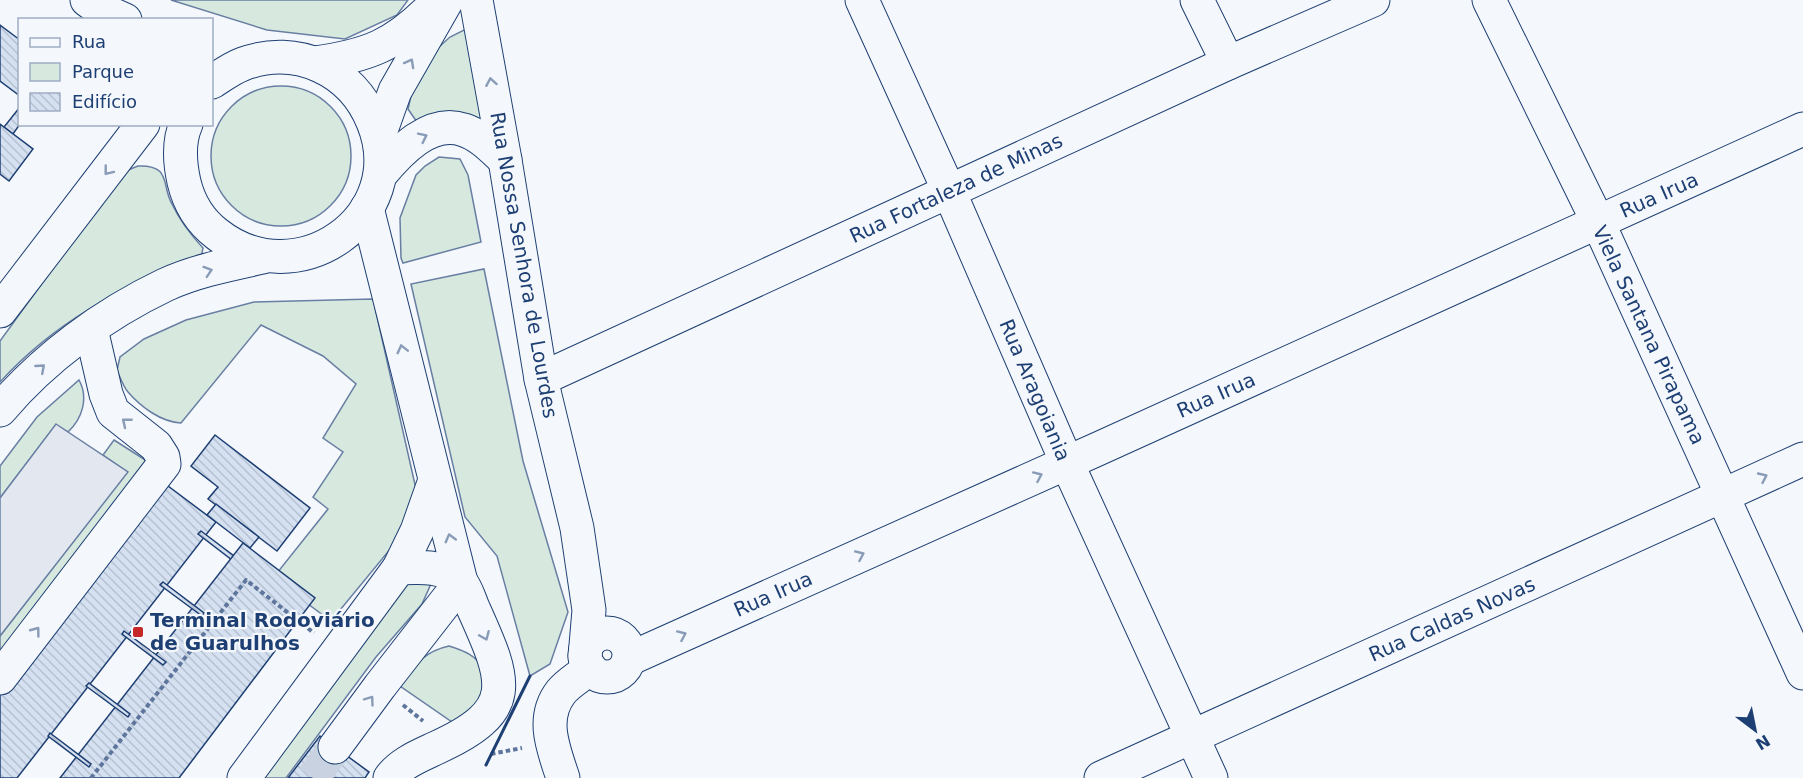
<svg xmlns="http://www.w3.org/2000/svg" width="1803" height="778" font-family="'DejaVu Sans',sans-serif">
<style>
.green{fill:#d7e8df;stroke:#687fa3;stroke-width:1.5}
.parking{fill:#e3e8f0;stroke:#687fa3;stroke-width:1.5}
.building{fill:url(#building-back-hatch);stroke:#1d3f73;stroke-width:1.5}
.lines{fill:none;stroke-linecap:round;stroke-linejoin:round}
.minor-tunnel{stroke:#c9d2e0;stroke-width:33;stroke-dasharray:33 16;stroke-linecap:butt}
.minor-casing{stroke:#1d3f73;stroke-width:35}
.path{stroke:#5e769c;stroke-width:4;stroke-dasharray:4.5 3;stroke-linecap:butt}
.minor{stroke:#f4f7fb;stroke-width:33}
.wall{stroke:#1d3f73;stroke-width:3}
.oneway{stroke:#889bb7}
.poi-dot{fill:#c62828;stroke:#f4f7fb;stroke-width:2}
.labels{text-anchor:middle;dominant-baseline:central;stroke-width:4.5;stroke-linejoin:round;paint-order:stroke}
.street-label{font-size:20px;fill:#1d3f73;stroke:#f4f7fb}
.poi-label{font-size:20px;font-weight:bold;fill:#1d3f73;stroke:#f4f7fb;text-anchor:start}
</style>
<defs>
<pattern id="building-back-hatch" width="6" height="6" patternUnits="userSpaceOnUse" patternTransform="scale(1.5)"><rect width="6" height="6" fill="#d5e0f0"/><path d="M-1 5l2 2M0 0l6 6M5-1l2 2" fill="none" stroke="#b6c1d1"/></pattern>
</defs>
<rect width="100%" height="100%" fill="#f4f7fb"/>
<g class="green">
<polygon points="171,0 408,0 397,15 345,39 267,30"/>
<polygon points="468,28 487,127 419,125 408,109 418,66 450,37"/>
<circle cx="281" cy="156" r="70"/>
<polygon points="439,157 460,159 468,175 481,242 403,263 401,258 400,218 416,175 425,166"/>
<path d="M138,166C172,165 161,185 172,204C180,221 190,234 203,248L201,258C126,283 54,323 0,382V341L115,183L128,170Z"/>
<polygon points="484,269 523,461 568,612 550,664 530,676 497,556 465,517 411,284"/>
<path d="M373,299L416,489L406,530L331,621L273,578L328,509L313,497L343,452L323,438L356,384L323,356L261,325L181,423C161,422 141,407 128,392C123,386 120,377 117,370L120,357L144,339L186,320L254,302Z"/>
<path d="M79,380C89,398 82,419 68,432L56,425L0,498V466L37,417Z"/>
<polygon points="114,440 150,463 0,652 0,636 127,472 103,455"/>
<polygon points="430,576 430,586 422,604 376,657 286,778 255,778 401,581"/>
<path d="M449,646C462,650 479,656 484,671C486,679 482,693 481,701L455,724L400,686C415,666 422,652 449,646Z"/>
</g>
<polygon class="parking" points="56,424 128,472 0,636 0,498"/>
<g class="building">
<polygon points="0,25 20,40 20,96 0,81"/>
<polygon points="20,107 20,124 13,134 4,127"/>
<polygon points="0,124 33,149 9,181 0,174"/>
<polygon points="215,435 310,508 277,551 208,499 218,487 191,466"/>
<polygon points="144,468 216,522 17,778 0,778 0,652"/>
<polygon points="216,504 259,537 250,548 207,515"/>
<polygon points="201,531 242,562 240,566 198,534"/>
<polygon points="243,543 315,598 179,778 60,778"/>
<polygon points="163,582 204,613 202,616 160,585"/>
<polygon points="124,631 166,662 163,665 122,634"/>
<polygon points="89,683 130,714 128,717 86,686"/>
<polygon points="50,733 91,764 89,767 48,736"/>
<polygon points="320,736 369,772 365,778 288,778"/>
</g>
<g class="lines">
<polyline class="minor-tunnel" points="313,778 335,747"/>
<defs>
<g id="minor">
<polyline points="87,0 98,8 125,20"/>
<polyline points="476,0 505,160 541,379 577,528 589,610 585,657"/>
<polyline points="862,0 949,191 1067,463 1211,778"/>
<polyline points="1197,0 1228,63"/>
<polyline points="1489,0 1598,222 1803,673"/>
<path d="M314,63C368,56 395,45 433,6"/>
<path d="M186,124C178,142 180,164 184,182C189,203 200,221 217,234C297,297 412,217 373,122C352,70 297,44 243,64C232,68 221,76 212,82"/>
<polyline points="379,136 395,91 447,0"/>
<path d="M380,175C399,152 430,118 464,130C480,135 493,149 505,160"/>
<polyline points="0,311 143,124"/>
<polyline points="541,379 1228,63 1373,0"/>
<path d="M0,410C44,358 104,314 165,285C195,271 231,264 263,257"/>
<circle cx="607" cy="655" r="22"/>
<polyline points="629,659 1100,448 1803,129"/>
<polyline points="0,678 164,464 163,457 156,446 113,412 106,394 91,329"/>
<polyline points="335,747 380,686 461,582 367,208"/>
<polyline points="244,778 399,568 417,531 435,480"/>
<path d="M390,778C401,763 419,756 436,748C518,711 507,683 474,610C470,602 467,588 460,581C444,565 420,567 399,568"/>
<path d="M563,778C554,750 540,719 561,692C568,683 581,676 590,668"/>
<polyline points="1101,778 1803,459"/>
</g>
</defs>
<use href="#minor" class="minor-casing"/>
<g class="path">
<polyline points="403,705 423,721"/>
<polyline points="491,754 522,748"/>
<polyline points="91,778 246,580 314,633"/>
</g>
<use href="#minor" class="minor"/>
<polyline class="wall" points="486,765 530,676"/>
</g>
<defs><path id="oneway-chevron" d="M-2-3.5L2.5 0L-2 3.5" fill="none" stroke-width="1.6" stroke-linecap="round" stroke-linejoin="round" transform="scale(1.5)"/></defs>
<g class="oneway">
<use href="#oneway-chevron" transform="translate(410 63) rotate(-61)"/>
<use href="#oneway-chevron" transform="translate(491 82) rotate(-100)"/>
<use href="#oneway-chevron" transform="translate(423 137) rotate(-26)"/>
<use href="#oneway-chevron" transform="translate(108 171) rotate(128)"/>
<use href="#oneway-chevron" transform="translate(208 271) rotate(-18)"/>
<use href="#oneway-chevron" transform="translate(402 349) rotate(-104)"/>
<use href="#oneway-chevron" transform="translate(41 368) rotate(-41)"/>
<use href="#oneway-chevron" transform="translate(126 422) rotate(-141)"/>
<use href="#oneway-chevron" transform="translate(1038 476) rotate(-24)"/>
<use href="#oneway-chevron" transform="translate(1763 477) rotate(-25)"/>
<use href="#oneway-chevron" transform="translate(450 538) rotate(-105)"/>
<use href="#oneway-chevron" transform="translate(860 555) rotate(-24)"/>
<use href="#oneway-chevron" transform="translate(36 631) rotate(-53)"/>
<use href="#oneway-chevron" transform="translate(682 635) rotate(-24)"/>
<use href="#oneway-chevron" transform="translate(485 636) rotate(67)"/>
<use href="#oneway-chevron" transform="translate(370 700) rotate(-54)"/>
</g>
<rect class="poi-dot" x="132" y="626" width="12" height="12" rx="3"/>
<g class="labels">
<g class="street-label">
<text transform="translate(956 188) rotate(-25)">Rua Fortaleza de Minas</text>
<text transform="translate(1659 195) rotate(-24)">Rua Irua</text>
<text transform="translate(524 265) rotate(80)">Rua Nossa Senhora de Lourdes</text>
<text transform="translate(1649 335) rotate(65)">Viela Santana Pirapama</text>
<text transform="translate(1035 390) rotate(67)">Rua Aragoiania</text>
<text transform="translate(1216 395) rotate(-24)">Rua Irua</text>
<text transform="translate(773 594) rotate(-24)">Rua Irua</text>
<text transform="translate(1452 619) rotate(-24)">Rua Caldas Novas</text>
</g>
<g class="poi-label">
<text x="150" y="620">Terminal Rodoviário<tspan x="150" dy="23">de Guarulhos</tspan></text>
</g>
</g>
<rect x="18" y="18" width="195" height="108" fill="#f4f7fb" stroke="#9eadc5" stroke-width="1.5"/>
<rect x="30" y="38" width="30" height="9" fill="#f4f7fb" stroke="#9eadc5" stroke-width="1.5"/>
<text x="72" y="48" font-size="18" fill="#1d3f73">Rua</text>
<rect x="30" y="63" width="30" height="18" fill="#d7e8df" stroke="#9eadc5" stroke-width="1.5"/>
<text x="72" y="78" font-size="18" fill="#1d3f73">Parque</text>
<rect x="30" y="93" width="30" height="18" fill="url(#building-back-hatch)" stroke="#9eadc5" stroke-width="1.5"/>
<text x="72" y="108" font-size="18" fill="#1d3f73">Edifício</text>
<g transform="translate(1755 730) rotate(148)" stroke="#f4f7fb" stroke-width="4.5" paint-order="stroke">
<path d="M0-4.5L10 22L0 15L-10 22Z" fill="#1d3f73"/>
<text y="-9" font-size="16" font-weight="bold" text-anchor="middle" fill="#1d3f73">N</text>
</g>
</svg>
